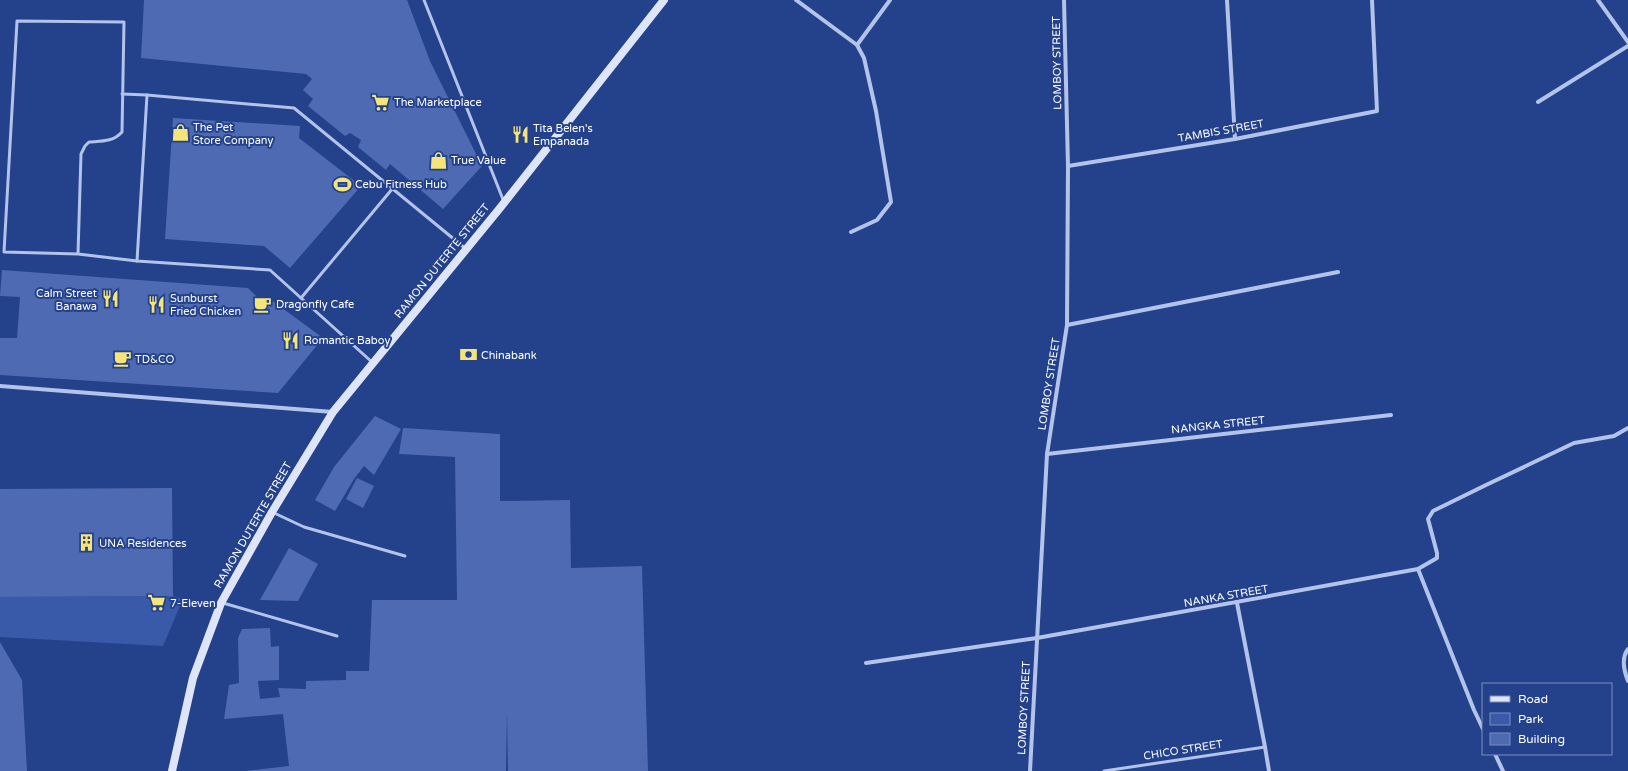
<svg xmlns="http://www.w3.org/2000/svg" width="1628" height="771" font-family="'Varela Round',sans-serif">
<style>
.green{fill:#395aa8}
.building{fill:#4d6ab2}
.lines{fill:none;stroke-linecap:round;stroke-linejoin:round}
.lane{stroke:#b3c3ea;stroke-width:3}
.street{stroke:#b3c3ea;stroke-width:4}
.secondary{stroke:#dee5f8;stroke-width:8}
.labels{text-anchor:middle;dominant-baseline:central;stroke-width:4;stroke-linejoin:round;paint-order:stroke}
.street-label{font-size:11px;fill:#fff;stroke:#24418c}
.poi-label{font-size:11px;fill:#fff;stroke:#24418c;text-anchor:start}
</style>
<rect width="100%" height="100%" fill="#24418c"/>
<polygon class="green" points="173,596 183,599 163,646 0,637 0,597"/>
<g class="building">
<polygon points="144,0 407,0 430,61 482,166 443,209 390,164 386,170 358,147 361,140 350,133 345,136 308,106 313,99 303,90 312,79 306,74 141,58"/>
<polygon points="173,118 300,126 299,138 361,186 290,268 264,246 165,239"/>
<polygon points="2,270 248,288 259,299 270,299 323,338 278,393 0,375 0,338 17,338 20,297 0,296"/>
<polygon points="375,416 401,429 374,475 364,466 354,479 335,511 315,500 334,467"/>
<polygon points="403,428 500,434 500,501 570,500 571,568 642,566 648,771 508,771 507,713 506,771 245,771 289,766 283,714 224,719 229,685 239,683 238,638 242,629 270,628 271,647 279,646 279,680 258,681 260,699 280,697 278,688 306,689 306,681 346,680 346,671 369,671 372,600 457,600 455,457 399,454"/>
<polygon points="357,478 374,486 363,508 346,499"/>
<polygon points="172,488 173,596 0,597 0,489"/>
<polygon points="289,548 318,564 298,601 260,600"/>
<polygon points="0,642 22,680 27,771 0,771"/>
</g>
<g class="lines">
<g class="lane">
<polyline points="424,0 504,202"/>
<polyline points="122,94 147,95"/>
<path d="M78,254L4,252L17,21L124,22L122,132C113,142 102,141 89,142L85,146L81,154L78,254L137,261"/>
<polyline points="301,298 393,188"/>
<polyline points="373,363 270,270 137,261 147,95 294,108 466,249"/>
<polyline points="272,512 304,527 405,556"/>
<polyline points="223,603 337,636"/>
<polyline points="1104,771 1265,747"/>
</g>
<g class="street">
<polyline points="796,0 857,45 864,58 876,111 891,202 877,220 851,232"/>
<polyline points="1227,0 1235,139"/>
<polyline points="1598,0 1628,42"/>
<polyline points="857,45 890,0"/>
<polyline points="1538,102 1628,46"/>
<polyline points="1068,166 1235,139 1377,111 1372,0"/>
<polyline points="1067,325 1338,272"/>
<polyline points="0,386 333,412"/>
<polyline points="1047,454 1391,415"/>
<polyline points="1418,569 1474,710 1483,729"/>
<polyline points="1237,603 1265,747 1269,771"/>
<path d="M1628,649C1621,658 1624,671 1628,681"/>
<polyline points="866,663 1037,638 1418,569 1437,558 1437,553 1428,519 1433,511 1486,485 1574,443 1614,436 1628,428"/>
<polyline points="1495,754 1503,771"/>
<polyline points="1030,771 1047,454 1067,325 1068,166 1064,0"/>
</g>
<polyline class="secondary" points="172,771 193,678 221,603 272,512 333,412 500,208 664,0"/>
</g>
<defs>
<symbol id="supermarket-bare" viewBox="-9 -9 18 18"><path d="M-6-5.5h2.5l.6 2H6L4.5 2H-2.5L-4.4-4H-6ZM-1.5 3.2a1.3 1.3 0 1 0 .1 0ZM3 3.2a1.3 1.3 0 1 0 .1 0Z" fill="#f5e477" stroke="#24418c" stroke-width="2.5" paint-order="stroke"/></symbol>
<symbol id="shop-bare" viewBox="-9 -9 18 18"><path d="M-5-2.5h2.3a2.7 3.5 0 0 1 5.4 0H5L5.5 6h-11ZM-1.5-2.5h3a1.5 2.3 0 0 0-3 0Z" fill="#f5e477" stroke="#24418c" stroke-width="2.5" paint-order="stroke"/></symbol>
<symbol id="restaurant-bare" viewBox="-9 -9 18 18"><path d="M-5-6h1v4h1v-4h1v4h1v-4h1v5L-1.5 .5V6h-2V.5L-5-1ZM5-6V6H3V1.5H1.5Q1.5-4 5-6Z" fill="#f5e477" stroke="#24418c" stroke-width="2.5" paint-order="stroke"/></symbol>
<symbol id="stadium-bare" viewBox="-9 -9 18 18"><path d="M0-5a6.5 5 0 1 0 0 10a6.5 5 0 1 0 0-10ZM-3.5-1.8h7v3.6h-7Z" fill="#f5e477" stroke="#24418c" stroke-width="2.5" paint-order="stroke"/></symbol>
<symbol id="cafe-bare" viewBox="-9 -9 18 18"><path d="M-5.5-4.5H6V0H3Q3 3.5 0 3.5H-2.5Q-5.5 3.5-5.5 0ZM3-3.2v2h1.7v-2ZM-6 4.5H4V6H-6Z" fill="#f5e477" stroke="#24418c" stroke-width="2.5" paint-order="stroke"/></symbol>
<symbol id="bank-bare" viewBox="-9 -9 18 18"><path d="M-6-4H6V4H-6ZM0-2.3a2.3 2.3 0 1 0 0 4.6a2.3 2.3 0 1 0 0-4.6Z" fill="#f5e477" stroke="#24418c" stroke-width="2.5" paint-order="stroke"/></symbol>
<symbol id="building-bare" viewBox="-9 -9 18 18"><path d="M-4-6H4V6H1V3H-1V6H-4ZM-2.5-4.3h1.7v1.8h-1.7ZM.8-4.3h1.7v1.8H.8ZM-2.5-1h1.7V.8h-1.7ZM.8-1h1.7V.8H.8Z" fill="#f5e477" stroke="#24418c" stroke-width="2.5" paint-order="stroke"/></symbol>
</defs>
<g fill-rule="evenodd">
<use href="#supermarket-bare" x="368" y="90" width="25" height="25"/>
<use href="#shop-bare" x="168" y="120" width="25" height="25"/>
<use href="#restaurant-bare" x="508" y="122" width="25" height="25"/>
<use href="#shop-bare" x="426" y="148" width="25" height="25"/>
<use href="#stadium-bare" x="330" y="172" width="25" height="25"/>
<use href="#restaurant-bare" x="98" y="286" width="25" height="25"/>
<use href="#restaurant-bare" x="144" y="292" width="25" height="25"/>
<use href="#cafe-bare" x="250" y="292" width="25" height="25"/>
<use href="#restaurant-bare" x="278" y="328" width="25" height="25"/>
<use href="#bank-bare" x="456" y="342" width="25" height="25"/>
<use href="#cafe-bare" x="110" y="346" width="25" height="25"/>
<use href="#building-bare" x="74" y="530" width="25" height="25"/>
<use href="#supermarket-bare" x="144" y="590" width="25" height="25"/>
</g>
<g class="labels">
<g class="street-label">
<text transform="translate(1057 63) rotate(-91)">LOMBOY STREET</text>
<text transform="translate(1221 131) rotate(-10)">TAMBIS STREET</text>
<text transform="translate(442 261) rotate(-51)">RAMON DUTERTE STREET</text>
<text transform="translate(1049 384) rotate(-81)">LOMBOY STREET</text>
<text transform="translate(1218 425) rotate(-6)">NANGKA STREET</text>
<text transform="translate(253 525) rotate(-60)">RAMON DUTERTE STREET</text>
<text transform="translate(1226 596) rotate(-10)">NANKA STREET</text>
<text transform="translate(1024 708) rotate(-87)">LOMBOY STREET</text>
<text transform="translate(1183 750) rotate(-9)">CHICO STREET</text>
</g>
<g class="poi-label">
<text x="394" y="102">The Marketplace</text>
<text x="193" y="127">The Pet<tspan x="193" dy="13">Store Company</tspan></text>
<text x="533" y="128">Tita Belen's<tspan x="533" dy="13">Empanada</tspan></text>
<text x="451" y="160">True Value</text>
<text x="355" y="184">Cebu Fitness Hub</text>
<text x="97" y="293" text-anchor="end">Calm Street<tspan x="97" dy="13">Banawa</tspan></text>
<text x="170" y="298">Sunburst<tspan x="170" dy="13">Fried Chicken</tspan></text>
<text x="276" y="304">Dragonfly Cafe</text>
<text x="304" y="340">Romantic Baboy</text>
<text x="481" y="355">Chinabank</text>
<text x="135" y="359">TD&amp;CO</text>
<text x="99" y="543">UNA Residences</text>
<text x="170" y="603">7-Eleven</text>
</g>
</g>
<rect x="1482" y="683" width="130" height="72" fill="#24418c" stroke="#7c8dba"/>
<rect x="1490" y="696" width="20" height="6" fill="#dee5f8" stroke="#7c8dba"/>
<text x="1518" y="703" font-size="12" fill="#ffffff">Road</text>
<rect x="1490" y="713" width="20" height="12" fill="#395aa8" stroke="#7c8dba"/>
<text x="1518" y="723" font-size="12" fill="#ffffff">Park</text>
<rect x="1490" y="733" width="20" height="12" fill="#4d6ab2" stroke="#7c8dba"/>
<text x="1518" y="743" font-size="12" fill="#ffffff">Building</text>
</svg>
